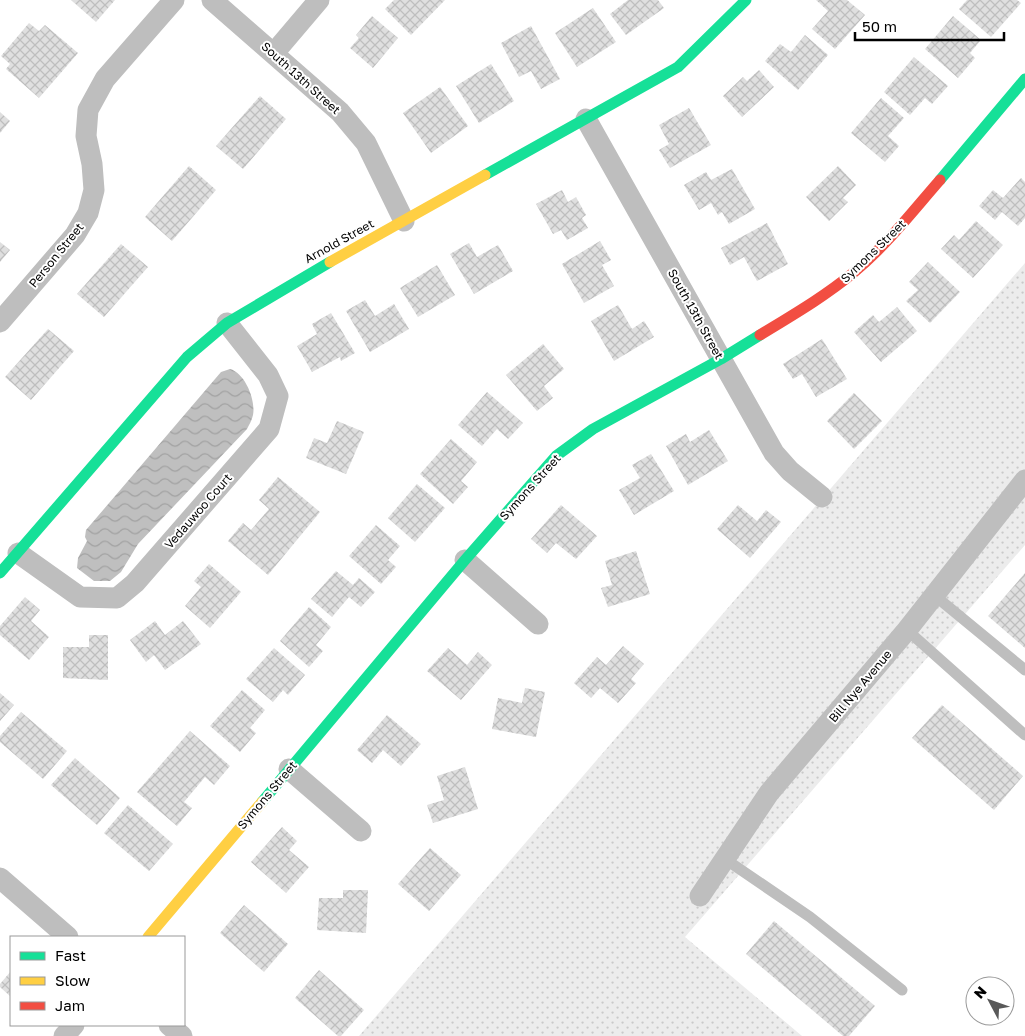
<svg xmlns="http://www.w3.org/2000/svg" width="1025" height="1036" font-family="'Golos Text',sans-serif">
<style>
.grass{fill:url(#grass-dots)}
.water{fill:url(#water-waves)}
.building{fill:url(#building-cross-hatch)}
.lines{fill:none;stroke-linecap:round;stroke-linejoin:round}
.lane{stroke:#bebebe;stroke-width:11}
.street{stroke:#bebebe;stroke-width:21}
.fast{stroke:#16e098;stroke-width:11}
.slow{stroke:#ffcf43;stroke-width:11}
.jam{stroke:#f24e42;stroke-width:11}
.labels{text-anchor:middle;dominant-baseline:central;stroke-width:4;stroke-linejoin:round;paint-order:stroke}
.street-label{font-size:12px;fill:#000;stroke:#fff}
</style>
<defs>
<pattern id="grass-dots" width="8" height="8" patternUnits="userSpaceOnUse" patternTransform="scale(1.25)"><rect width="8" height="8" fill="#ececec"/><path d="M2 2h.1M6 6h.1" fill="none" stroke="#c9c9c9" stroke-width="1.8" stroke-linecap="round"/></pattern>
<pattern id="water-waves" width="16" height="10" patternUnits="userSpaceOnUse" patternTransform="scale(1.25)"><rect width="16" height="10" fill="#bfbfbf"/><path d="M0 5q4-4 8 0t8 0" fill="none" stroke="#a2a2a2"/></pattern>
<pattern id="building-cross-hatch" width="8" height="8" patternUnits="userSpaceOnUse" patternTransform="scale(1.25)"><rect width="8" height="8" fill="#dfdfdf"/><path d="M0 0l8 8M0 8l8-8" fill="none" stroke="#bebebe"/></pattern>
</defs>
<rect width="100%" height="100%" fill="#fff"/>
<polygon class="grass" points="1025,263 1025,545 685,937 802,1036 359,1036"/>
<path class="water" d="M230,369C245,373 256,400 253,415C252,420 249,425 247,429L138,544L121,572L110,581H94L77,568L78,558L87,541L85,537L86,530L221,372Z"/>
<g class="building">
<polygon points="71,0 115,0 96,22"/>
<polygon points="394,0 445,0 411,35 385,9"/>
<polygon points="628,0 658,0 664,8 626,35 610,14"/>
<polygon points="816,0 847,0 865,15 835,49 812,29 828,11"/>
<polygon points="967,0 1017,0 1021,3 991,37 959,9"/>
<polygon points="593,8 616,42 577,67 555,33"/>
<polygon points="372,16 398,38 373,68 350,48 359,38 356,35"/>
<polygon points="953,16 981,40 970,53 975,58 958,78 925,49"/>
<polygon points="29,23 39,31 45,25 78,53 39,98 6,69 10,64 1,56"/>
<polygon points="531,26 560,79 541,89 531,71 519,77 501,43"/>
<polygon points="805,35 828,55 798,90 765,61 780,44 791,52"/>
<polygon points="914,57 948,86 932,104 925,98 910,115 884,92"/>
<polygon points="491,64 514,101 479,123 456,86"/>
<polygon points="759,70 774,87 742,117 723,96 743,77 747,81"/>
<polygon points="440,87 468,126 431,153 403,113"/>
<polygon points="260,96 286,119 243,169 216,146"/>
<polygon points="881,98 904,118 888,136 899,146 885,162 851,133"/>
<polygon points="689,108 711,145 670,168 659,150 669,144 659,125"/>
<polygon points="0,112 10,121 0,133"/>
<polygon points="189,166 216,190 172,241 145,217"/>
<polygon points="838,166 856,185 843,198 848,202 829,221 806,197"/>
<polygon points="732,169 755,209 729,224 722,212 718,215 711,203 699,210 684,185 706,172 711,180"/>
<polygon points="1021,178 1025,182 1025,218 1018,226 1002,212 995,220 979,206 993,190 1003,198"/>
<polygon points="562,190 568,202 576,197 586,215 582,218 588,228 567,240 561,230 553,234 536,204"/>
<polygon points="976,221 1003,245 973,278 941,249 954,235 959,240"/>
<polygon points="767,223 788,264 757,281 744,257 730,265 721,248"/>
<polygon points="600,241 611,260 602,265 614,286 584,303 562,264"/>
<polygon points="0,242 10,250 0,262"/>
<polygon points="469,243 477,257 498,245 513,271 474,294 450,254"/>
<polygon points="121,244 148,267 104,317 77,294"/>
<polygon points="928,262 960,292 930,323 906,301 918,290 909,282"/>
<polygon points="437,265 455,295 418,317 400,288"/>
<polygon points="365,300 375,316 394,304 409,329 370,352 346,311"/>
<polygon points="618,305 632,329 644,321 654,337 614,361 591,321"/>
<polygon points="897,307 917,331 881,362 854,332 873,315 879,322"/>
<polygon points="331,313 355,353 341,361 340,357 312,372 297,346 317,334 312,324"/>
<polygon points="48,329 74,351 31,400 5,377"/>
<polygon points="822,339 847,379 816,397 802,374 793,379 783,364"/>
<polygon points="543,344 564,369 544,386 553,398 537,411 506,375"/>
<polygon points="487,392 523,423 508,439 497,429 482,446 458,425"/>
<polygon points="854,393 882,421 854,449 827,421"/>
<polygon points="337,421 364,432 346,474 306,458 314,438 327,443"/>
<polygon points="709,430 728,461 688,485 666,446 686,434 690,442"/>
<polygon points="451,439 477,462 461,481 468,487 453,504 420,474"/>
<polygon points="651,454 674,491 634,515 619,490 640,478 632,465"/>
<polygon points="278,477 320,512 268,575 228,541 243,523 251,530 269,509 259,500"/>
<polygon points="417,484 445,508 415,542 388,518"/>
<polygon points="561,505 597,536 576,559 556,543 547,553 531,539"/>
<polygon points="738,505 757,521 766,510 781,522 750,558 717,529"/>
<polygon points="376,525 400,546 388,560 396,567 381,584 349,556"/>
<polygon points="636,551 650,594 608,607 601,588 612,585 605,561"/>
<polygon points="209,564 241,592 210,628 185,606 201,587 194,581"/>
<polygon points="336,571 353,585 359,578 375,592 361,607 349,597 332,617 311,599"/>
<polygon points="1025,573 1025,648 988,616"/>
<polygon points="25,597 40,610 31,621 49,637 29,660 0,635 0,626"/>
<polygon points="309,607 331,627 316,645 323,651 309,667 280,641"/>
<polygon points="155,621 165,635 183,621 201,644 165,670 154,655 146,662 130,640"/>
<polygon points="89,635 108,635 108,680 63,678 63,647 89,647"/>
<polygon points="623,646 644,664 631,679 636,683 618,703 600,688 591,698 574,683 597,657 606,665"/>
<polygon points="274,648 305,675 288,695 283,690 273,702 246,679"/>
<polygon points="448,648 467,665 478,652 492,665 461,700 427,671"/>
<polygon points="525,688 545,692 536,737 492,729 498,698 522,703"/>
<polygon points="242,690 265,710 250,728 256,733 240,752 210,726"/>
<polygon points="0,693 14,705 0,721"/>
<polygon points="942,705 1023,776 994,810 912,738"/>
<polygon points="21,712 67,751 43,779 0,742 0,736"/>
<polygon points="387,715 421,744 401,766 383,750 372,763 357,750"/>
<polygon points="190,731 230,766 214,785 205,777 184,802 192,808 177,826 137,792"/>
<polygon points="75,758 120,798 97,825 51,785"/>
<polygon points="465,767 478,809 433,823 427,805 444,800 437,776"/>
<polygon points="128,805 173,844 149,871 104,833"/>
<polygon points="282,827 297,841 289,850 309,867 286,893 251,862"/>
<polygon points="430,848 461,875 429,911 398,884"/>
<polygon points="343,890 368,890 366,933 317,930 319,898 343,898"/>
<polygon points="244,905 288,944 264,972 220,933"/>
<polygon points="774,921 875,1006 849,1036 843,1036 746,954"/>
<polygon points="319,970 364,1010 341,1036 338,1036 295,998"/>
<polygon points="11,971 11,997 0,987 0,984"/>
</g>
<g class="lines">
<g class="lane">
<polyline points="934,595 1025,670"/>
<polyline points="907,630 1025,735"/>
<polyline points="725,859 810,917 902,990"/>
</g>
<g class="street">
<polyline points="212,0 340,112 366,143 404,221"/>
<polyline points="274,53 319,0"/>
<polyline points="586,119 774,453 790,471 822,497"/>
<polyline points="0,322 75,235 88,213 94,190 92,164 86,136 88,110 105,79 174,0"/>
<polyline points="18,553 80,597 117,598 135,583 269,429 278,396 268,375 227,323"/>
<polyline points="465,560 538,624"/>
<polyline points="289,769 361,831"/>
<polyline points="0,878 68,937"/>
<polyline points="700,896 769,793 907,630 1025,480"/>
<polyline points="169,1025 182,1036"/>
<polyline points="64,1036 74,1025"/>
</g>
<g class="fast">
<polyline points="485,175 678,67 746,0"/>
<polyline points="940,180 1025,79"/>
<polyline points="0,573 187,357 227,323 330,262"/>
<polyline points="262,802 465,560 556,456 593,429 721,359 760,335"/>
</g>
<g class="slow">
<polyline points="330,262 485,175"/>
<polyline points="148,937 262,802"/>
</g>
<path class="jam" d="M760,335C791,316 824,297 853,273C886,246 912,212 940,180"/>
</g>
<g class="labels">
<g class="street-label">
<text transform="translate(301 78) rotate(42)">South 13th Street</text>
<text transform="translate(339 241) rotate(-29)">Arnold Street</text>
<text transform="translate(873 251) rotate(-44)">Symons Street</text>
<text transform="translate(56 255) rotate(-51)">Person Street</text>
<text transform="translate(696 314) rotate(61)">South 13th Street</text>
<text transform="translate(530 487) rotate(-48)">Symons Street</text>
<text transform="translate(198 511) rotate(-49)">Vedauwoo Court</text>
<text transform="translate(860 686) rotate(-50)">Bill Nye Avenue</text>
<text transform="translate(267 795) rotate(-50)">Symons Street</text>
</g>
</g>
<rect x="10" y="936" width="175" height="90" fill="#ffffff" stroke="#999999"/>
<rect x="20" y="952" width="25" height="8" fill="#16e098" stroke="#999999"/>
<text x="55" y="961" font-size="15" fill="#000000">Fast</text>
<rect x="20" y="977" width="25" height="8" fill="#ffcf43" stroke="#999999"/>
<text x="55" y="986" font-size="15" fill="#000000">Slow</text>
<rect x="20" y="1002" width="25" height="8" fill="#f24e42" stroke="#999999"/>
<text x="55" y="1011" font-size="15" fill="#000000">Jam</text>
<g transform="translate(990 1001) rotate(311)"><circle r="24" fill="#ffffff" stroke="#999999"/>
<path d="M0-4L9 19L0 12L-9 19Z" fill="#595959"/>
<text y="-8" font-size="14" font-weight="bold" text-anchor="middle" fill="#000000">N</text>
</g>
<path d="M855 32v8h149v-8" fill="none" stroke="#000000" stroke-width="2.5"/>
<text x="862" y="32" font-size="15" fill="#000000" stroke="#ffffff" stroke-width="4" paint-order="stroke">50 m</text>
</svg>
